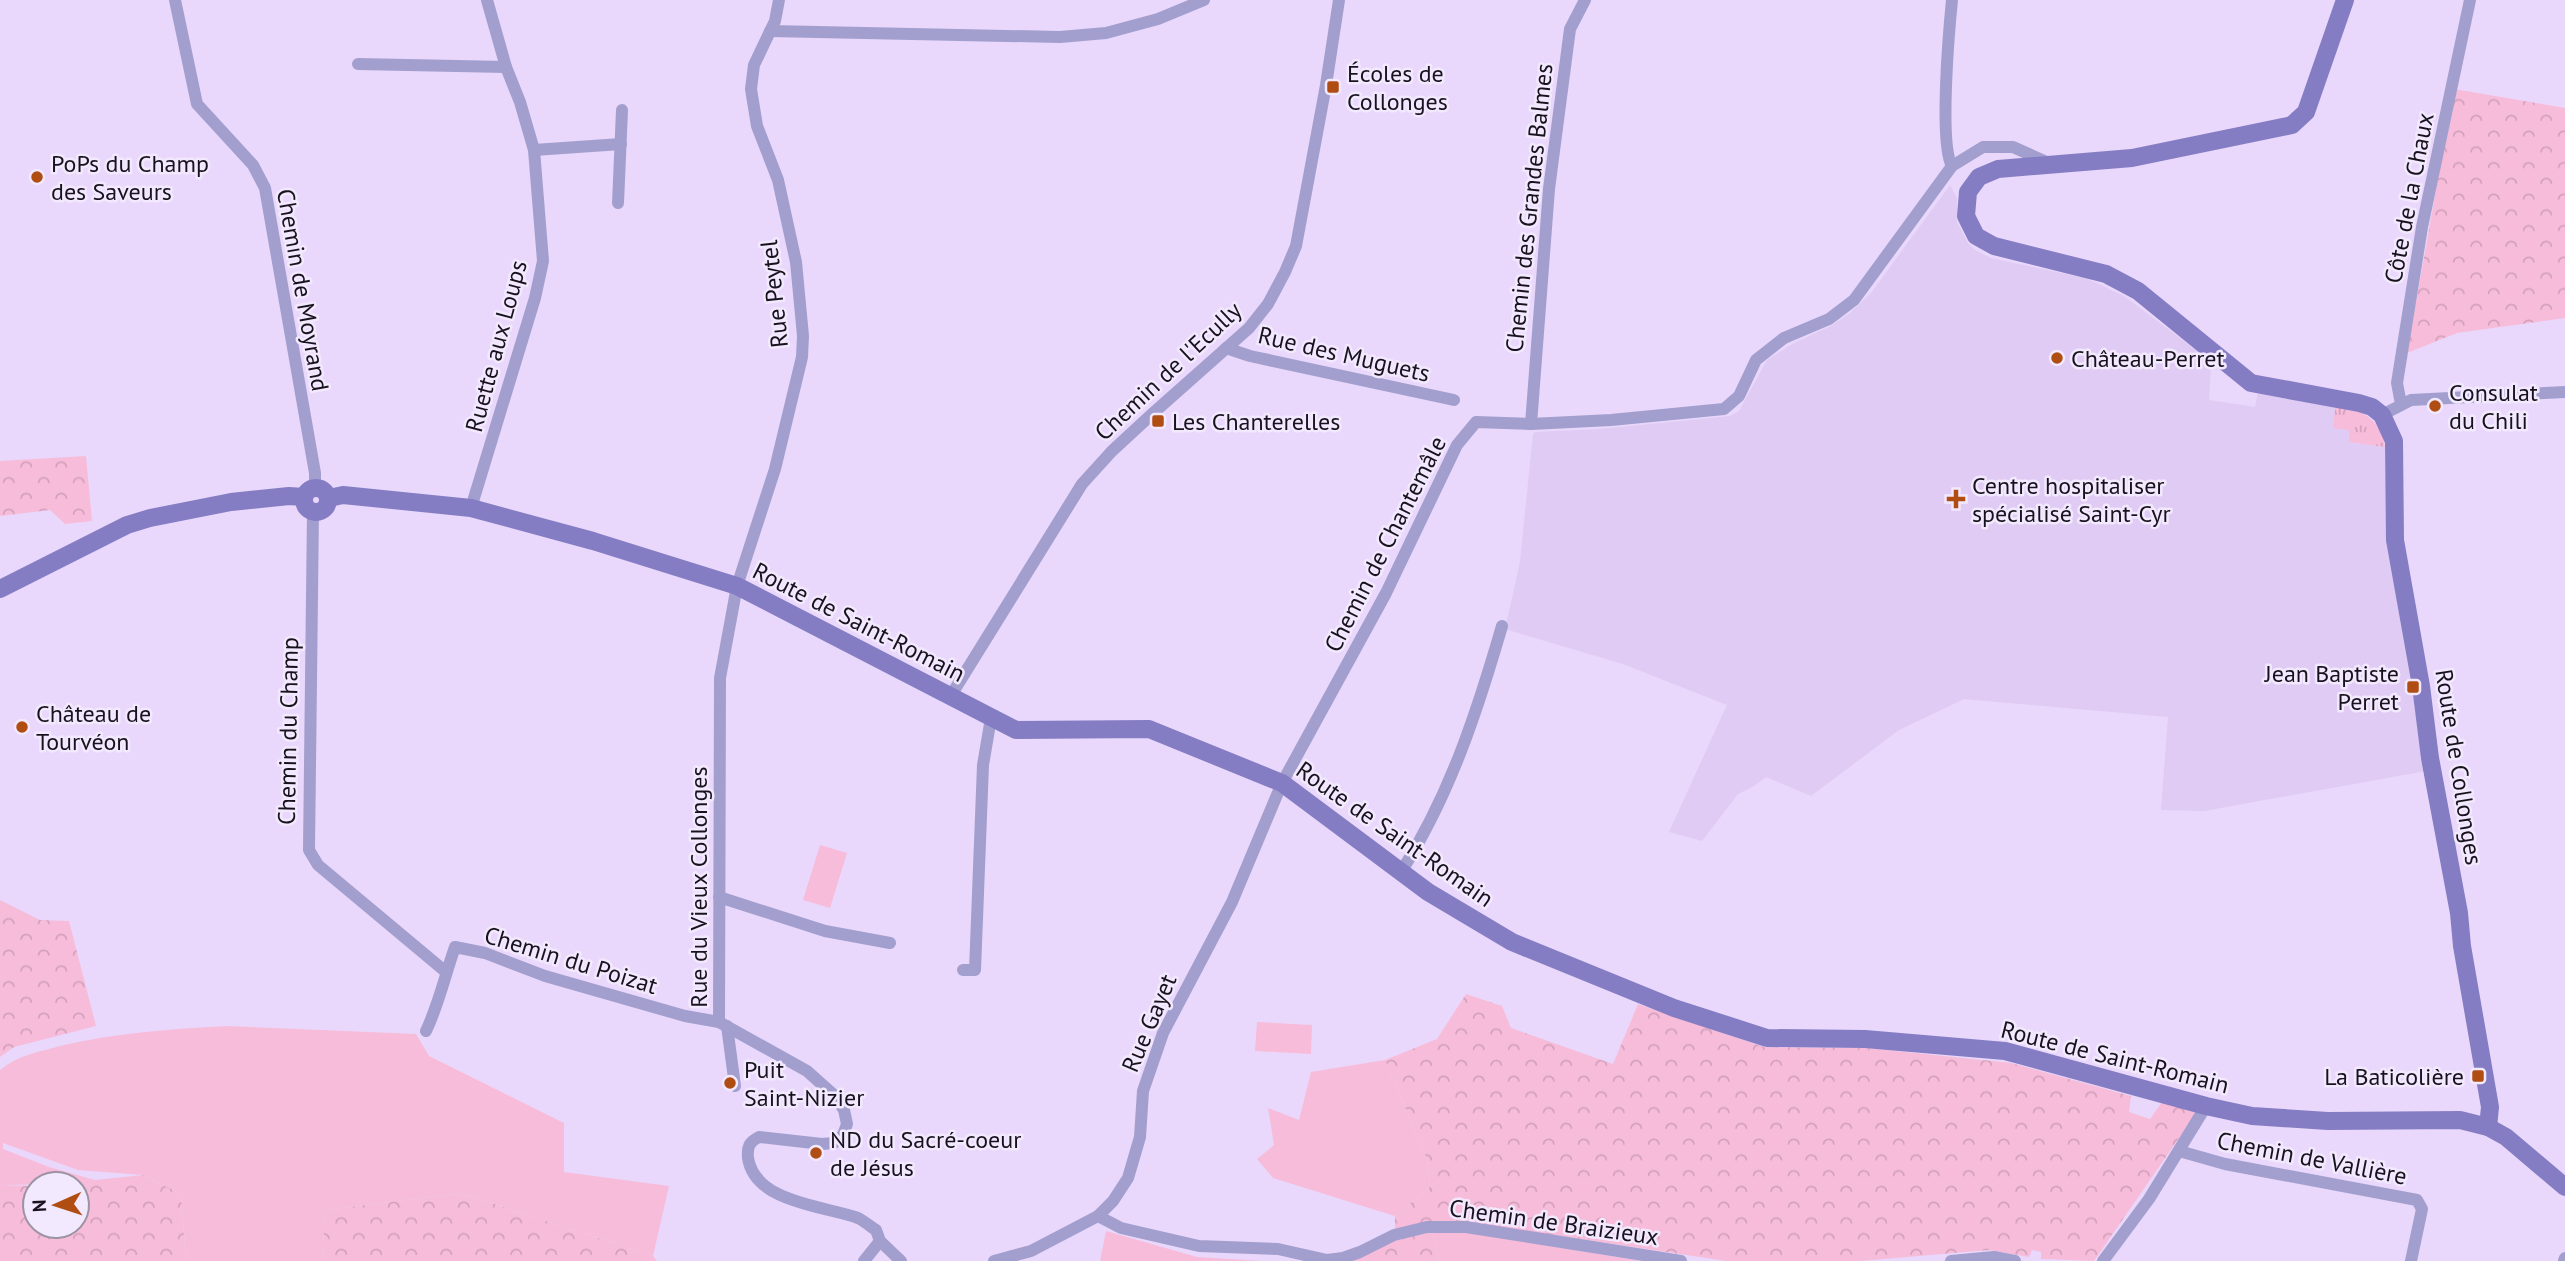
<svg xmlns="http://www.w3.org/2000/svg" width="2565" height="1261" font-family="'PT Sans',sans-serif">
<style>
.built{fill:#dfcbf3}
.green{fill:#f7bcda}
.forest{fill:url(#forest-crowns)}
.park{fill:url(#park-tufts)}
.lines{fill:none;stroke-linecap:round;stroke-linejoin:round}
.street{stroke:#a29fcf;stroke-width:12}
.secondary{stroke:#857dc4;stroke-width:18}
.poi-dot{fill:#b04d13;stroke:#f3e9fe;stroke-width:2.5}
.labels{text-anchor:middle;dominant-baseline:central;stroke-width:5;stroke-linejoin:round;paint-order:stroke}
.poi-label{font-size:24px;fill:#18121e;stroke:#f3e9fe;text-anchor:start}
.street-label{font-size:24px;fill:#18121e;stroke:#f3e9fe}
</style>
<defs>
<pattern id="forest-crowns" width="20" height="18" patternUnits="userSpaceOnUse" patternTransform="scale(1.75)"><rect width="20" height="18" fill="#f7bcda"/><path d="M2 6a3 3 0 1 1 6 0M12 15a3 3 0 1 1 6 0" fill="none" stroke="#d3a1bb"/></pattern>
<pattern id="park-tufts" width="24" height="20" patternUnits="userSpaceOnUse" patternTransform="scale(1.75)"><rect width="24" height="20" fill="#f7bcda"/><path d="M3 7l-1-3M5 7V3M7 7l1-3M15 17l-1-3M17 17v-4M19 17l1-3" fill="none" stroke="#d3a1bb"/></pattern>
</defs>
<rect width="100%" height="100%" fill="#e9d8fb"/>
<polygon class="built" points="1950,185 1957,198 1957,222 1968,243 1975,250 1991,258 2085,278 2124,296 2208,359 2211,364 2209,400 2255,407 2258,391 2336,402 2349,430 2349,442 2385,447 2388,550 2426,771 2204,811 2161,810 2168,717 1964,699 1899,730 1811,796 1766,777 1754,786 1738,794 1702,841 1669,832 1727,705 1623,664 1505,629 1520,562 1533,434 1535,432 1600,429 1730,416 1739,411 1767,360 1794,343 1831,326 1850,313 1871,293"/>
<g class="green">
<polygon points="820,845 847,853 830,908 803,900"/>
<polygon points="1257,1022 1312,1025 1311,1054 1255,1051"/>
<path d="M227,1026L416,1034L429,1056L564,1123V1172L669,1186L653,1256L461,1193L325,1210L322,1261H186L181,1194L143,1175L78,1170L3,1143V1149L49,1167L95,1180L84,1187H77V1184L0,1185V1070C18,1055 38,1052 60,1046C115,1033 171,1029 227,1026Z"/>
<polygon points="1385,1060 1427,1159 1430,1187 1395,1216 1273,1178 1257,1159 1274,1145 1268,1108 1299,1120 1311,1072"/>
<polygon points="1432,1230 1466,1232 1641,1261 1439,1261"/>
<polygon points="1106,1231 1197,1257 1263,1261 1100,1261"/>
</g>
<g class="forest">
<polygon points="2454,89 2565,108 2565,318 2457,333 2407,353"/>
<polygon points="86,456 92,521 65,524 50,510 0,516 0,461"/>
<polygon points="0,900 40,920 69,921 96,1026 14,1047 0,1057"/>
<polygon points="1466,994 1502,1006 1511,1028 1613,1064 1638,1004 1764,1047 1867,1048 2011,1063 2131,1096 2129,1112 2150,1119 2162,1102 2197,1112 2094,1261 2041,1259 2041,1252 2032,1250 2029,1257 1989,1250 1861,1261 1726,1261 1467,1222 1395,1230 1395,1216 1430,1187 1427,1159 1385,1060 1437,1039"/>
<polygon points="143,1175 181,1194 186,1261 0,1261 0,1185 35,1186 35,1226 77,1226 77,1187 84,1187 95,1180"/>
<polygon points="461,1193 653,1256 657,1261 322,1261 325,1210"/>
<polygon points="1432,1230 1439,1261 1349,1261 1394,1240"/>
</g>
<path class="park" d="M2336,402C2360,410 2382,419 2385,447L2349,442V430L2333,428Z"/>
<g class="lines">
<g class="street">
<polyline points="175,0 197,104 253,165 265,188 315,473 315,487"/>
<path d="M1952,0C1949,30 1939,144 1952,166"/>
<polyline points="770,31 1060,37 1106,33 1158,19 1204,0"/>
<polyline points="358,64 506,67"/>
<polyline points="534,150 621,144"/>
<polyline points="618,203 622,110"/>
<polyline points="1226,348 1250,356 1454,400"/>
<polyline points="2401,404 2397,383 2422,227 2470,0"/>
<polyline points="2382,415 2411,400 2565,392"/>
<polyline points="1531,424 1549,189 1570,29 1585,0"/>
<polyline points="471,508 535,298 543,261 534,150 520,102 506,67 487,0"/>
<polyline points="313,511 309,850 318,865 446,972"/>
<polyline points="950,697 1082,484 1112,451 1151,415 1249,328 1268,304 1285,272 1296,246 1326,85 1339,0"/>
<path d="M1401,872C1450,795 1477,712 1502,626"/>
<polyline points="719,897 825,931 890,943"/>
<polyline points="963,970 975,970 983,765 991,718"/>
<polyline points="719,1022 720,678 737,586 775,469 802,357 803,336 796,262 778,180 757,126 751,89 754,65 775,21 779,0"/>
<polyline points="727,1026 735,1086"/>
<path d="M426,1031C439,1004 445,975 455,947L485,953L545,976L685,1016L719,1022L807,1071L835,1096L844,1110L847,1124L843,1135L834,1143L822,1144L759,1137C749,1142 747,1147 748,1158C755,1203 825,1206 858,1218C864,1221 870,1226 876,1230L880,1241L901,1261"/>
<polyline points="2179,1151 2225,1164 2417,1200 2422,1209 2411,1261"/>
<polyline points="1098,1216 1121,1228 1199,1246 1278,1249 1327,1260 1343,1258 1360,1252 1394,1235 1427,1227 1466,1227 1681,1261"/>
<polyline points="864,1261 880,1241"/>
<polyline points="994,1261 1031,1251 1098,1216 1113,1201 1128,1178 1140,1137 1143,1091 1163,1033 1232,902 1282,783 1386,593 1457,445 1476,422 1531,424 1611,420 1724,409 1739,396 1756,360 1784,338 1829,319 1854,300 1952,166 1983,147 2013,147 2051,164"/>
<polyline points="1951,1261 1994,1257 2015,1261"/>
<polyline points="2103,1261 2149,1199 2206,1106"/>
<polyline points="2564,1261 2565,1258"/>
</g>
<g class="secondary">
<polyline points="2345,0 2306,112 2292,125 2132,158 1998,169 1979,177 1968,192 1966,216 1976,236 1994,246 2106,274 2138,291 2251,383 2359,403 2372,407 2382,415 2394,441 2395,540 2421,686 2430,758 2459,913 2462,946 2490,1107 2488,1127"/>
<circle cx="316" cy="500" r="12"/>
<polyline points="329,498 343,495 471,508 593,541 737,586 1016,730 1149,729 1282,783 1428,892 1512,942 1674,1008 1767,1038 1865,1039 2005,1051 2206,1106 2252,1116 2328,1121 2460,1120 2488,1127 2506,1137 2565,1187"/>
<polyline points="0,589 127,525 150,518 231,502 289,496 304,497"/>
</g>
</g>
<g class="poi-dot">
<rect x="1326" y="80" width="14" height="14" rx="3.5"/>
<circle cx="37" cy="177" r="7"/>
<circle cx="2057" cy="358" r="7"/>
<circle cx="2435" cy="406" r="7"/>
<rect x="1151" y="414" width="14" height="14" rx="3.5"/>
<path d="M1952.5 488.5h7v7h7v7h-7v7h-7v-7h-7v-7h7z"/>
<rect x="2406" y="680" width="14" height="14" rx="3.5"/>
<circle cx="22" cy="727" r="7"/>
<rect x="2471" y="1069" width="14" height="14" rx="3.5"/>
<circle cx="730" cy="1083" r="7"/>
<circle cx="816" cy="1153" r="7"/>
</g>
<g class="labels">
<g class="poi-label">
<text x="1347" y="73">Écoles de<tspan x="1347" dy="28">Collonges</tspan></text>
<text x="51" y="163">PoPs du Champ<tspan x="51" dy="28">des Saveurs</tspan></text>
<text x="2071" y="358">Château-Perret</text>
<text x="2449" y="392">Consulat<tspan x="2449" dy="28">du Chili</tspan></text>
<text x="1172" y="421">Les Chanterelles</text>
<text x="1972" y="485">Centre hospitaliser<tspan x="1972" dy="28">spécialisé Saint-Cyr</tspan></text>
<text x="2399" y="673" text-anchor="end">Jean Baptiste<tspan x="2399" dy="28">Perret</tspan></text>
<text x="36" y="713">Château de<tspan x="36" dy="28">Tourvéon</tspan></text>
<text x="744" y="1069">Puit<tspan x="744" dy="28">Saint-Nizier</tspan></text>
<text x="2464" y="1076" text-anchor="end">La Baticolière</text>
<text x="830" y="1139">ND du Sacré-coeur<tspan x="830" dy="28">de Jésus</tspan></text>
</g>
<g class="street-label">
<text transform="translate(2409 198) rotate(-79)">Côte de la Chaux</text>
<text transform="translate(1529 208) rotate(-84)">Chemin des Grandes Balmes</text>
<text transform="translate(303 290) rotate(80)">Chemin de Moyrand</text>
<text transform="translate(774 294) rotate(-96)">Rue Peytel</text>
<text transform="translate(496 346) rotate(-75)">Ruette aux Loups</text>
<text transform="translate(1344 354) rotate(13)">Rue des Muguets</text>
<text transform="translate(1168 371) rotate(-43)">Chemin de l'Ecully</text>
<text transform="translate(1385 544) rotate(-63)">Chemin de Chantemâle</text>
<text transform="translate(859 622) rotate(27)">Route de Saint-Romain</text>
<text transform="translate(288 731) rotate(-89)">Chemin du Champ</text>
<text transform="translate(2459 767) rotate(81)">Route de Collonges</text>
<text transform="translate(1395 834) rotate(35)">Route de Saint-Romain</text>
<text transform="translate(698 887) rotate(-90)">Rue du Vieux Collonges</text>
<text transform="translate(571 960) rotate(17)">Chemin du Poizat</text>
<text transform="translate(1149 1023) rotate(-67)">Rue Gayet</text>
<text transform="translate(2115 1057) rotate(14)">Route de Saint-Romain</text>
<text transform="translate(2312 1158) rotate(11)">Chemin de Vallière</text>
<text transform="translate(1554 1222) rotate(8)">Chemin de Braizieux</text>
</g>
</g>
<g transform="translate(56 1205) rotate(267)"><circle r="33" fill="#f3e9fe" stroke="#9b93a4" stroke-width="2"/>
<path d="M0-5L12 26L0 18L-12 26Z" fill="#b04d13"/>
<text y="-10" font-size="19" font-weight="bold" text-anchor="middle" fill="#18121e">N</text>
</g>
</svg>
